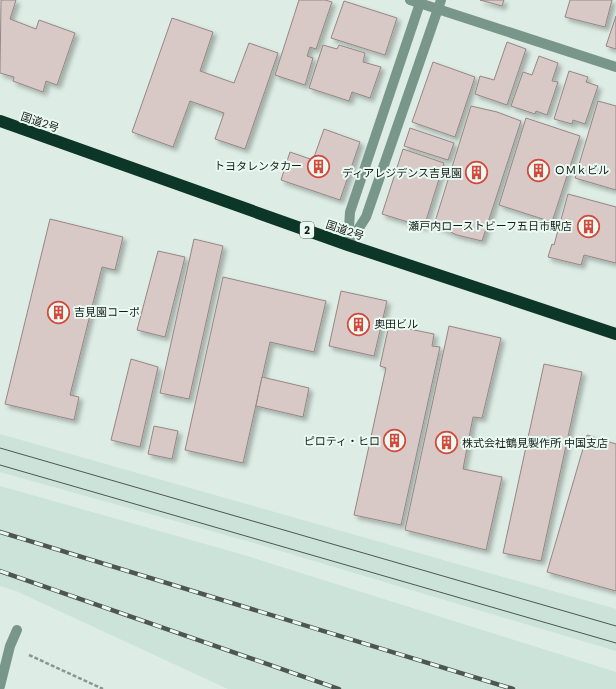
<svg xmlns="http://www.w3.org/2000/svg" width="616" height="689" font-family="Poppins,'Noto Sans JP',sans-serif">
<style>
.built{fill:#cbe3d8}
.building{fill:#d9c9c6;stroke:#968684;filter:url(#shadow)}
.lines{fill:none;stroke-linecap:round;stroke-linejoin:round}
.path{stroke:#8b9691;stroke-width:2.5;stroke-dasharray:4 2;stroke-linecap:butt}
.street{stroke:#789689;stroke-width:10}
.highway{stroke:#0c3628;stroke-width:12}
.tram{stroke:#4e5653;stroke-width:1}
.rail-casing{stroke:#4e5653;stroke-width:4.5}
.rail{stroke:#eafaf2;stroke-width:3;stroke-dasharray:9;stroke-linecap:butt}
.labels{text-anchor:middle;dominant-baseline:central;stroke-width:4;stroke-linejoin:round;paint-order:stroke}
.shield{fill:#eafaf2;stroke:#565f5b;stroke-width:1}
.shield-label{font-size:10px;font-weight:bold;fill:#161c1a}
.street-label{font-size:11px;fill:#161c1a;stroke:#eafaf2}
.poi-label{font-size:11px;fill:#161c1a;stroke:#eafaf2;text-anchor:end}
</style>
<defs>
<filter id="shadow"><feDropShadow dx="3.5" dy="3.5" stdDeviation="2" flood-color="#0004"/></filter>
</defs>
<rect width="100%" height="100%" fill="#ddece5"/>
<g class="built">
<polygon points="0,434 616,609 616,651 254,543 0,472"/>
<polygon points="0,486 244,555 616,672 616,689 228,689 16,591 0,586"/>
</g>
<g class="building">
<polygon points="1,0 16,0 10,19 36,29 39,20 75,33 57,85 46,81 43,92 13,81 14,77 0,73"/>
<polygon points="299,0 325,0 332,2 316,49 310,47 307,56 313,58 305,85 275,75"/>
<polygon points="480,0 504,0 502,6"/>
<polygon points="570,0 612,0 605,27 565,17"/>
<polygon points="344,1 397,18 385,55 331,38"/>
<polygon points="616,16 616,49 606,46"/>
<polygon points="172,18 213,32 200,71 234,83 249,43 278,53 245,149 215,139 224,113 190,101 173,147 132,132"/>
<polygon points="507,42 526,49 507,105 475,94 480,76 494,80"/>
<polygon points="323,45 337,49 339,45 365,53 363,62 381,67 370,98 352,92 349,101 309,88"/>
<polygon points="539,56 558,63 552,81 558,82 547,115 536,111 535,114 511,106 523,72 532,75"/>
<polygon points="433,62 475,77 455,137 412,122"/>
<polygon points="569,71 588,77 586,82 598,86 585,124 573,120 572,124 554,119"/>
<polygon points="598,101 616,106 616,190 575,178"/>
<polygon points="471,106 497,112 521,121 482,241 457,235 434,225"/>
<polygon points="526,118 580,136 552,222 499,205"/>
<polygon points="410,128 454,143 448,160 404,146"/>
<polygon points="324,129 360,142 340,200 281,180 290,152 313,160"/>
<polygon points="403,149 444,163 424,227 382,214"/>
<polygon points="568,194 616,207 616,263 584,255 581,265 548,257 552,244 554,245"/>
<polygon points="50,219 123,237 115,270 102,267 70,395 79,397 74,420 5,404"/>
<polygon points="194,239 223,246 189,399 160,393"/>
<polygon points="158,251 185,257 165,337 137,330"/>
<polygon points="223,277 326,301 314,352 270,342 243,463 185,450"/>
<polygon points="341,291 387,301 374,356 329,346"/>
<polygon points="389,325 434,334 432,346 440,347 401,525 354,515 386,368 380,366"/>
<polygon points="449,326 501,338 482,418 473,417 463,469 502,477 486,550 405,530"/>
<polygon points="131,359 158,367 140,447 111,440"/>
<polygon points="544,364 582,372 541,561 503,553"/>
<polygon points="262,377 309,388 303,417 256,406"/>
<polygon points="154,426 178,431 172,459 148,454"/>
<polygon points="587,435 616,444 616,591 547,572"/>
</g>
<g class="lines">
<polyline class="path" points="29,655 103,689"/>
<g class="street">
<polyline points="410,0 616,67"/>
<polyline points="348,243 350,212 421,0"/>
<polyline points="348,245 366,217 441,0"/>
<polyline points="0,686 10,646 17,630"/>
</g>
<polyline class="highway" points="0,121 348,245 616,334"/>
<g class="tram">
<polyline points="0,448 616,626"/>
<polyline points="0,465 616,643"/>
</g>
<defs>
<g id="rail">
<polyline points="0,532 513,689"/>
<polyline points="0,571 339,689"/>
</g>
</defs>
<use href="#rail" class="rail-casing"/>
<use href="#rail" class="rail"/>
</g>
<defs>
<symbol id="building-ring" viewBox="-11 -11 22 22"><circle r="9.5" fill="#eafaf2" stroke="#d5483c" stroke-width="1.5"/><path d="M-4-6H4V6H1V3H-1V6H-4ZM-2.5-4.3h1.7v1.8h-1.7ZM.8-4.3h1.7v1.8H.8ZM-2.5-1h1.7V.8h-1.7ZM.8-1h1.7V.8H.8Z" fill="#d5483c"/></symbol>
</defs>
<g fill-rule="evenodd">
<use href="#building-ring" x="306" y="154" width="25" height="25"/>
<use href="#building-ring" x="526" y="158" width="25" height="25"/>
<use href="#building-ring" x="464" y="160" width="25" height="25"/>
<use href="#building-ring" x="576" y="214" width="25" height="25"/>
<use href="#building-ring" x="46" y="300" width="25" height="25"/>
<use href="#building-ring" x="346" y="312" width="25" height="25"/>
<use href="#building-ring" x="382" y="428" width="25" height="25"/>
<use href="#building-ring" x="434" y="430" width="25" height="25"/>
</g>
<g class="labels">
<rect class="shield" x="300" y="222" width="14" height="16" rx="3"/>
<g class="shield-label">
<text x="307" y="230">2</text>
</g>
<g class="street-label">
<text transform="translate(40 122) rotate(19)">国道2号</text>
<text transform="translate(345 230) rotate(19)">国道2号</text>
</g>
<g class="poi-label">
<text x="302" y="166">トヨタレンタカー</text>
<text x="554" y="170" text-anchor="start">ＯＭｋビル</text>
<text x="462" y="173">ディアレジデンス吉見園</text>
<text x="572" y="226">瀬戸内ローストビーフ五日市駅店</text>
<text x="74" y="312" text-anchor="start">吉見園コーポ</text>
<text x="374" y="324" text-anchor="start">奥田ビル</text>
<text x="380" y="441">ピロティ・ヒロ</text>
<text x="462" y="443" text-anchor="start">株式会社鶴見製作所 中国支店</text>
</g>
</g>
</svg>
